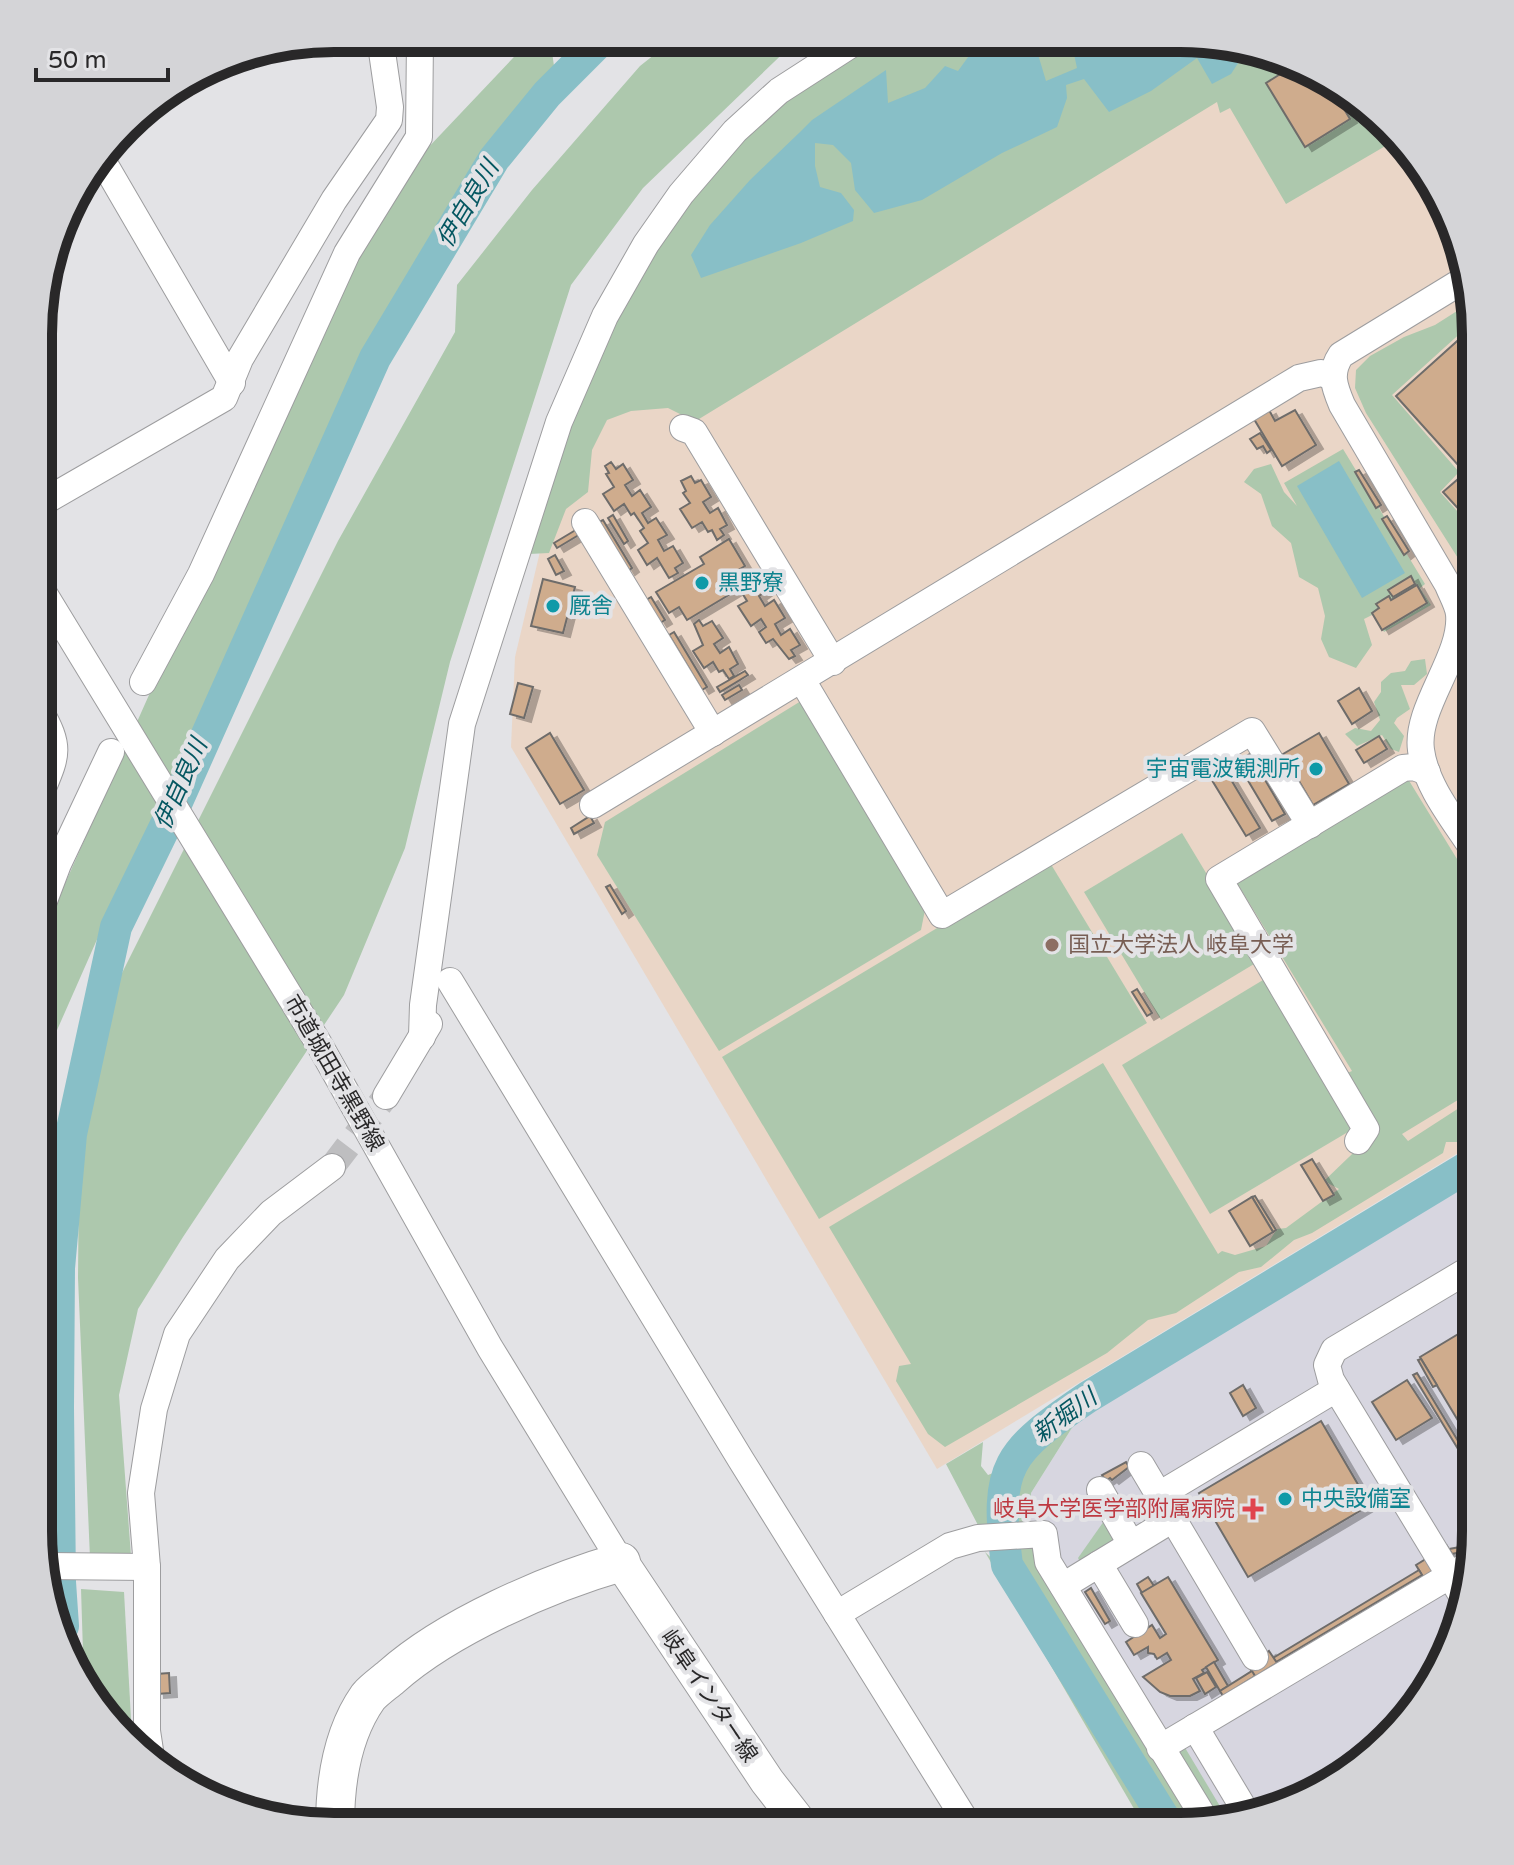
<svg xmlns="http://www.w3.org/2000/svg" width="1514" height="1865" font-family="'Varela Round','Noto Sans JP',sans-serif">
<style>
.built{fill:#d7d6e0}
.education{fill:#ead6c7}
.green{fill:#adc8ad}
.water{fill:#88bfc7}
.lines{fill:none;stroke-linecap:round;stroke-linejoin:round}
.river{stroke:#88bfc7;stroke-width:32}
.building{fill:#cfac8d;stroke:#6e6c6a;stroke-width:2;filter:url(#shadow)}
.minor-tunnel{stroke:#bebec0;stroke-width:26;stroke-dasharray:26 13;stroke-linecap:butt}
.minor-casing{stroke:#9d9d9f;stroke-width:28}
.major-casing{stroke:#9d9d9f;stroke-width:36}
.highway-casing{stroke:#9d9d9f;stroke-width:40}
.minor{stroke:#fff;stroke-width:26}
.major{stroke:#fff;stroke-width:34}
.highway{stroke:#fff;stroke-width:38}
.culture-dot{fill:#0f9aa8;stroke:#e3e3e6;stroke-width:3}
.education-dot{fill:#8d6e63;stroke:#e3e3e6;stroke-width:3}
.health-dot{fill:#e0444e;stroke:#e3e3e6;stroke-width:3}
.labels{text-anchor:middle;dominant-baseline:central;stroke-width:8;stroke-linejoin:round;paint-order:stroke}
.culture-label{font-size:22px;fill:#0d838f;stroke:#e3e3e6;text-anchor:start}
.education-label{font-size:22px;fill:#785e54;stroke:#e3e3e6;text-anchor:start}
.street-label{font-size:22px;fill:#292829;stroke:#e3e3e6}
.health-label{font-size:22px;fill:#be3a42;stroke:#e3e3e6;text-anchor:end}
.water-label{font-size:24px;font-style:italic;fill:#055761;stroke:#e3e3e6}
.rim{fill:none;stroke:#292829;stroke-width:10}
</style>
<defs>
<filter id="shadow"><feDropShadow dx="7" dy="4" stdDeviation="0" flood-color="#0004"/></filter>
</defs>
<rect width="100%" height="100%" fill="#e3e3e6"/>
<polygon class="built" points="1476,1176 1475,1551 1426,1695 1328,1788 1193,1826 1036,1563 1030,1524 1031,1493 1075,1423"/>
<polygon class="education" points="1219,41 1345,88 1437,186 1476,334 1476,1142 937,1469 511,747 515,657 543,539 589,395"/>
<g class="green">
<polygon points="531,39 556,39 551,45 555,73 488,152 427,250 256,598 224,676 125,876 54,1037 39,1109 39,951 47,924 153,686 294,380 387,200 424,152"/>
<polygon points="674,39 798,39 643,188 571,285 450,662 405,848 344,995 183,1237 138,1309 119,1395 131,1556 90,1558 78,1278 79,1164 108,1001 338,541 455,332 457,285 532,190 640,66"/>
<polygon points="847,40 1219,41 1345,88 1394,141 1286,204 1230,108 1220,113 1217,102 699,419 692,420 668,408 631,411 607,420 592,450 588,492 566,509 549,553 529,554 579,387 701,173"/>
<polygon points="1468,304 1476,339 1465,329 1392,395 1459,472 1440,492 1476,532 1475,585 1366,413 1355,388 1356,370 1370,356 1404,337 1435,325"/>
<polygon points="1343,449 1425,584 1420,588 1431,605 1384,632 1374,614 1364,619 1372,645 1356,668 1329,657 1321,639 1325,616 1318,588 1299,577 1291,543 1272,526 1261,494 1244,482 1254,469 1271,464 1284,492 1297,506 1284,483"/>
<polygon points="1425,659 1427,674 1414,685 1401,685 1410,709 1397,718 1394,723 1404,736 1399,752 1391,749 1382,735 1357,746 1345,734 1355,728 1371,731 1380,720 1374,702 1381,692 1381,682 1391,673 1405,671 1411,661"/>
<polygon points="801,701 926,905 921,930 719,1051 597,855 605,822"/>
<polygon points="1408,779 1476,890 1476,1089 1402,1134 1408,1141 1476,1097 1476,1133 1458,1142 1446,1142 1443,1153 1312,1233 1294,1240 1261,1267 1239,1272 1176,1313 1148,1320 1107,1353 945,1447 928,1434 896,1381 899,1366 911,1364 829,1227 1103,1063 1218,1254 1222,1251 1235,1255 1266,1246 1277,1229 1286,1228 1339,1189 1324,1181 1374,1133 1343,1075 1352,1071 1237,883"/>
<polygon points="1182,833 1259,961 1161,1020 1084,892"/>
<polygon points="1049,861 1147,1023 819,1219 722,1057"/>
<polygon points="1268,977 1358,1126 1210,1214 1122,1065"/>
<polygon points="1062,1415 1075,1423 1031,1493 1030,1524 979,1527 946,1464 983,1442 981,1466 988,1475 1027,1460"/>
<polygon points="1104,1521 1116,1537 1113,1546 1082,1566 1078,1558"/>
<polygon points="1013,1549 1035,1549 1036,1563 1189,1819 1177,1826 1013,1563"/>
<polygon points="985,1552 1005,1571 1161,1826 1144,1826"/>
<polygon points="81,1589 124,1592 132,1737 84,1685"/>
<polygon points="1184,1746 1227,1818 1217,1821 1178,1756"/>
</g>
<g class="water">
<polygon points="1025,40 1041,40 1037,51 1046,81 1077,68 1071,40 1219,41 1246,51 1231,74 1212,84 1197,58 1151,91 1109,112 1084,79 1066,85 1067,98 1057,127 1002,153 922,200 874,213 855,190 851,163 833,145 815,143 815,166 820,187 841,193 854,210 853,221 801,243 701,278 691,255 710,225 750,180 799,133 812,120 886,70 888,103 925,88 945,66 958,71 971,53"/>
<polygon points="1339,461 1405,573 1362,598 1297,486"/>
</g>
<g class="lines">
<g class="river">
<polyline points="63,1626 60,1582 58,1408 59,1268 71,1134 116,927 176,804 375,358 494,159 547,94 602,39"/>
<path d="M1169,1826L1007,1565C994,1465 1007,1452 1088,1397L1476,1162"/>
</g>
</g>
<g class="building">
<polygon points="1290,68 1328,82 1350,119 1305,147 1266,83"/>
<polygon points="1465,334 1476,347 1476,485 1396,396"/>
<polygon points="1269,410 1275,421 1295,410 1316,445 1282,466 1254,419"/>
<polygon points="1260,433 1271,450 1267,453 1263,446 1257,449 1250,439"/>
<polygon points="611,462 616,469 623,464 633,480 625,485 632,496 640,490 651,507 642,513 648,523 656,518 667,535 658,540 664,551 673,546 683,563 675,568 678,573 669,578 657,558 647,565 638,550 648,543 640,531 644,528 634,513 631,515 624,504 614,511 603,494 614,487 606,474 609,473 605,466"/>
<polygon points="1359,470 1381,505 1376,508 1355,472"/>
<polygon points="1465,473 1476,485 1476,528 1443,492"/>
<polygon points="691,476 695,483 701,480 711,497 703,502 710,513 718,508 727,525 720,529 724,535 717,540 712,530 708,532 702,522 692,528 680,509 690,503 683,493 686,491 681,481"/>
<polygon points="613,515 628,541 624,544 608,518"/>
<polygon points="1387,516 1409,551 1404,555 1382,519"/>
<polygon points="603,520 632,568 628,571 599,522"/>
<polygon points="579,528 582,533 557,548 554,543"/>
<polygon points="729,539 745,566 728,576 737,590 687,620 679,607 669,613 656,592 704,564 700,557"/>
<polygon points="555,555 564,571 556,575 548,559"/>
<polygon points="745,573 749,580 756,575 766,591 759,596 765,606 774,600 785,618 775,624 781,635 790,629 800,645 791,650 795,656 789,659 773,639 766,643 759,632 766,627 761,619 751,626 738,606 747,601 739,588 742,586 738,578"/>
<polygon points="1411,576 1415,584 1393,597 1388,590"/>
<polygon points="543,579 575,587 563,633 531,626"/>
<polygon points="1417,585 1427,603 1382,630 1372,613 1379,608 1376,604 1389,596 1391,600"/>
<polygon points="651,597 665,620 660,623 646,600"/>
<polygon points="699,620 703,626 712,621 723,638 714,644 720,653 729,647 738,664 730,669 734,676 729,679 723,670 719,672 713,662 704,668 693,651 703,645 694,624"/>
<polygon points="674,632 707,687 702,690 669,635"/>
<polygon points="745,671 748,675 720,692 717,687"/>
<polygon points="518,683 533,687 524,718 510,714"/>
<polygon points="739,685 742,690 725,700 722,695"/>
<polygon points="1359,688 1372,711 1352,724 1338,701"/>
<polygon points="550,733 584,790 560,804 526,748"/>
<polygon points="1319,733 1349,784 1313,805 1283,754"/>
<polygon points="1379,736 1387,749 1364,763 1356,750"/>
<polygon points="1250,754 1285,814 1272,821 1237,762"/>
<polygon points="1224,768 1260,828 1246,836 1210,777"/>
<polygon points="590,816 594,823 574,834 571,828"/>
<polygon points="610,885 626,911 622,914 606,887"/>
<polygon points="1137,989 1152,1013 1147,1016 1132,992"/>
<polygon points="1312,1159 1334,1195 1323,1201 1301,1165"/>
<polygon points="1255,1196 1276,1230 1273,1232 1252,1197"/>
<polygon points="1252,1197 1273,1232 1250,1246 1229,1211"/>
<polygon points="1475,1324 1475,1449 1420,1357"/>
<polygon points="1421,1359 1437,1385 1433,1387 1418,1360"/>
<polygon points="1417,1373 1475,1469 1475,1477 1413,1375"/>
<polygon points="1407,1380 1432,1418 1396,1440 1372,1402"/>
<polygon points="1243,1385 1256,1408 1243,1416 1230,1393"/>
<polygon points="1321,1421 1370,1505 1248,1577 1199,1493"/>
<polygon points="1126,1462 1129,1467 1112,1480 1110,1478 1106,1481 1102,1475"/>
<polygon points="1475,1537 1475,1545 1465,1551 1452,1554 1449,1549 1460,1547"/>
<polygon points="1447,1546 1454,1558 1423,1577 1416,1565"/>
<polygon points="1419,1570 1422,1575 1276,1662 1273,1658"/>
<polygon points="1148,1577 1154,1586 1142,1593 1137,1584"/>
<polygon points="1168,1577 1218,1660 1202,1670 1204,1673 1193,1679 1200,1691 1190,1696 1170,1696 1160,1692 1143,1677 1171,1660 1167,1653 1157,1659 1154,1654 1148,1653 1148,1647 1134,1655 1126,1642 1152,1625 1160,1638 1166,1634 1141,1593"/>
<polygon points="1091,1588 1110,1621 1105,1624 1085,1592"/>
<polygon points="1269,1651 1277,1663 1255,1677 1248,1665"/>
<polygon points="1214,1662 1228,1686 1220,1691 1206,1667"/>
<polygon points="1252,1671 1255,1676 1223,1696 1220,1691"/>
<polygon points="1207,1672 1216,1687 1205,1694 1196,1678"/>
<polygon points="169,1673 170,1693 157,1694 156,1674"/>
</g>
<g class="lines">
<polyline class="minor-tunnel" points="332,1167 386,1096"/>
<defs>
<g id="minor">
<polyline points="101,158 232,383"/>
<path d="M1462,281L1341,355C1329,373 1334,386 1342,405L1448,585C1451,593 1458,605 1459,614C1463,657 1415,707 1421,750C1426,788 1456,822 1476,854"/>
<polyline points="683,428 694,432 833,662"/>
<polyline points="40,504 224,398 240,359 334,200 389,120 390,107 380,38"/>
<polyline points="585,522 713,733"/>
<polyline points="40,587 319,1044 490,1348 621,1562"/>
<polyline points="802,680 942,915 1252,731 1310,825"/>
<polyline points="143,682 201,574 347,253 419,137 420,38"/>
<path d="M40,795C56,756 62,749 40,711"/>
<polyline points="593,805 1299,378 1321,373 1333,377"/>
<polyline points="39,914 58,864 111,752"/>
<polyline points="450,981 741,1460 969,1826"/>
<polyline points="422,1037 423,1005 462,724 559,422 605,316 646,244 681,194 735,131 779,91 858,40"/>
<polyline points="386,1096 429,1024"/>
<polyline points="1358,1141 1366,1129 1219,879 1403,768 1414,767 1427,772"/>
<polyline points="1141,1465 1255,1657"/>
<polyline points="1100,1490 1131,1544"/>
<polyline points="1159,1495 1336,1389"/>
<polyline points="1099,1564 1173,1519"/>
<polyline points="47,1566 147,1567"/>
<polyline points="1063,1586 1099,1564 1135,1624"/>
<polyline points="1461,1594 1331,1380 1327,1365 1334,1350 1475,1266"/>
<polyline points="837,1614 950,1546 978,1538 1044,1534 1048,1562 1208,1824"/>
<polyline points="1195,1727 1246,1812"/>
<polyline points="1160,1748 1471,1563"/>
<polyline points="151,1757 147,1731 147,1567 141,1493 154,1409 177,1334 227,1259 271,1213 332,1167"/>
</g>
<polyline id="major" points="621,1562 767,1781 802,1826"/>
<path id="highway" d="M335,1826C335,1782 342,1734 368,1697C374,1690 384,1683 391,1677C447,1627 548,1583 621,1562"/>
</defs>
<use href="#minor" class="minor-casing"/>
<use href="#major" class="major-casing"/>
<use href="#highway" class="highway-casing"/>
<use href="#minor" class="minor"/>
<use href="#major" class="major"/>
<use href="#highway" class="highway"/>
</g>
<g class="culture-dot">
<circle cx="702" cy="583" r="8"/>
<circle cx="553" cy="606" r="8"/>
<circle cx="1316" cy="769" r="8"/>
<circle cx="1285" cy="1499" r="8"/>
</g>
<circle class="education-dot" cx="1052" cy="945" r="8"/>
<path class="health-dot" d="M1249 1497h8v8h8v8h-8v8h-8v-8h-8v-8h8z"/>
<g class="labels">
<g class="culture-label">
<text x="718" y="583">黒野寮</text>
<text x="569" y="606">厩舎</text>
<text x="1300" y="769" text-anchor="end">宇宙電波観測所</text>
<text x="1301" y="1499">中央設備室</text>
</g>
<g class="education-label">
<text x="1068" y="945">国立大学法人 岐阜大学</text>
</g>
<g class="street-label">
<text transform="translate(334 1073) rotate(60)">市道城田寺黒野線</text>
<text transform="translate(709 1696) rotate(56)">岐阜インター線</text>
</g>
<g class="health-label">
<text x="1235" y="1509">岐阜大学医学部附属病院</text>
</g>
<g class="water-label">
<text transform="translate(468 204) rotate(-59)">伊自良川</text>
<text transform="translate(181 784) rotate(-66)">伊自良川</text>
<text transform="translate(1065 1416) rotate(-36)">新堀川</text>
</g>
</g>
<path d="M0 0H1514V1865H0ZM334 52H1180A282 282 0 0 1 1462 334V1531A282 282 0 0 1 1180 1813H334A282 282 0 0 1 52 1531V334A282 282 0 0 1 334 52Z" fill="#d4d4d7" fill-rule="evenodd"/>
<path class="rim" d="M334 52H1180A282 282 0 0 1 1462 334V1531A282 282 0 0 1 1180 1813H334A282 282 0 0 1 52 1531V334A282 282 0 0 1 334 52Z"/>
<path d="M36 68v12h132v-12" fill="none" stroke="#292829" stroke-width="4"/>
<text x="48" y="68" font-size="24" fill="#292829" stroke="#e3e3e6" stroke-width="6" paint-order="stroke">50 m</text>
</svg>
